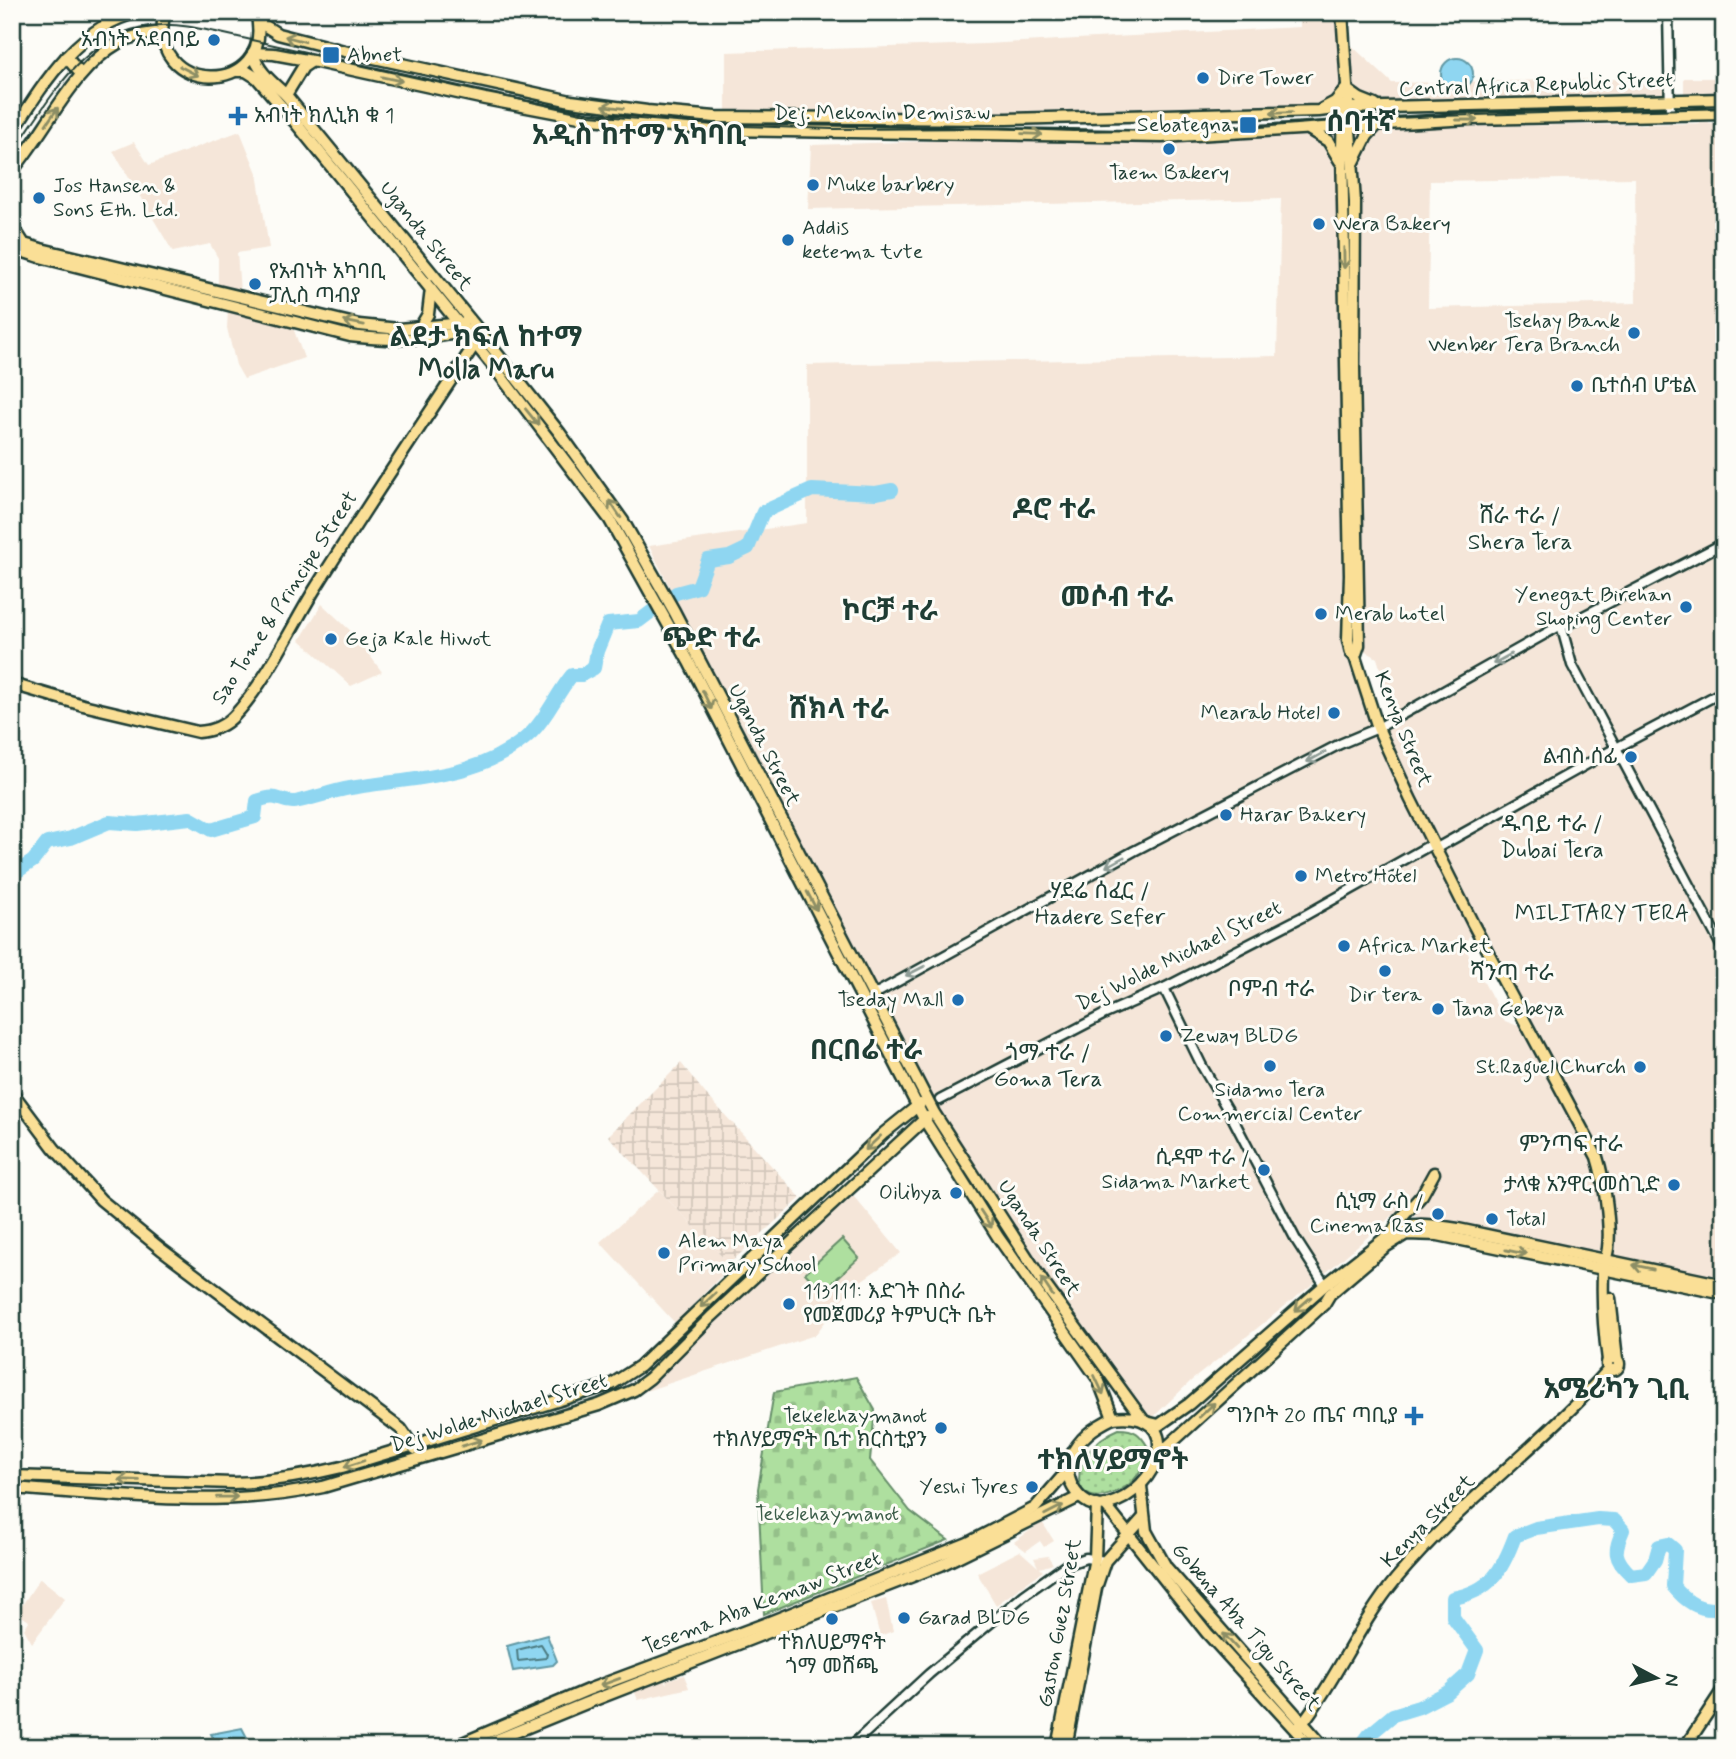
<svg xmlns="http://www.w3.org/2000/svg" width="1736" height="1759" font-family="Mynerve,'Noto Sans Ethiopic',sans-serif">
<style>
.built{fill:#f5e6d9;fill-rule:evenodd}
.industrial{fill:url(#industrial-grid)}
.green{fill:url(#green-dots);stroke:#668e6a;stroke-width:2}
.cemetery{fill:url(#cemetery-stones);stroke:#668e6a;stroke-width:2}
.pitch{fill:#aedf9f;stroke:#668e6a;stroke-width:2}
.water{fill:#8fd6f1;stroke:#6299a5;stroke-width:2}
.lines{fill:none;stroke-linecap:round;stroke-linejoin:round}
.shore{stroke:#4c7a80;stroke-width:2}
.river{stroke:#8fd6f1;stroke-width:14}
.minor-casing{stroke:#1f3d34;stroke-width:13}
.major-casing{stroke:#1f3d34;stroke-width:15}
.minor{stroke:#fdfcf7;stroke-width:8}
.major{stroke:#fadf96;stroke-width:10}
.tram{stroke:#1f3d34;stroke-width:2}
.oneway{stroke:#8c8e65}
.oneway2{stroke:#8e9c96}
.poi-dot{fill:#1f6fb2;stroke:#fdfcf7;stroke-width:2.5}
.labels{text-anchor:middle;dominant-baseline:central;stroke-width:6;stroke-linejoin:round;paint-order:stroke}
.poi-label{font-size:21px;fill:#1f3d34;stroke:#fdfcf7;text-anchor:start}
.street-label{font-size:21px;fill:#1f3d34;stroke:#fdfcf7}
.park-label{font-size:21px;fill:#3c5d49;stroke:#fdfcf7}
.neighbourhood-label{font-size:23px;fill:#1f3d34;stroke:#fdfcf7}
.district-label{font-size:28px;font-weight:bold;fill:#1f3d34;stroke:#fdfcf7}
</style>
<defs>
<pattern id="industrial-grid" width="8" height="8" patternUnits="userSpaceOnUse" patternTransform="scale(1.75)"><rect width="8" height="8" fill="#f5e6d9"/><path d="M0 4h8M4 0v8" fill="none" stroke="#d2c6bb"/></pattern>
<pattern id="green-dots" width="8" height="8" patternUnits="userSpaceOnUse" patternTransform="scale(1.75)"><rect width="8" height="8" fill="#aedf9f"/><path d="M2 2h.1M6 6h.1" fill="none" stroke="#95c08a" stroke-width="1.8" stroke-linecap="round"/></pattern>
<pattern id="cemetery-stones" width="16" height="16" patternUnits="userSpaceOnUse" patternTransform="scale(1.75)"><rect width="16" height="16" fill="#aedf9f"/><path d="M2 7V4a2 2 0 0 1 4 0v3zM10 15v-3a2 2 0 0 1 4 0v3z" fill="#95c08a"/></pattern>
</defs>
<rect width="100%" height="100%" fill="#fdfcf7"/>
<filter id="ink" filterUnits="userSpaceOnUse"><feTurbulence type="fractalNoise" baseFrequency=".0143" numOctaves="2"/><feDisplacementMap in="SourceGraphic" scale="14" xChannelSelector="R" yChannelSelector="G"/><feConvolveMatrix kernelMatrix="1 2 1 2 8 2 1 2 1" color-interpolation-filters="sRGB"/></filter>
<g filter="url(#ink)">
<g class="built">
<polygon points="1300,12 1337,12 1342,95 1340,107 1109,109 937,115 821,111 726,114 726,52 985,44 1300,27"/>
<polygon points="1350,44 1392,83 1664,78 1665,98 1352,106"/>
<polygon points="1684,78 1724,78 1724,94 1684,95"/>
<path d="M1724,123V1282L1431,1222L1399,1210L1314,1283L1192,1380L1151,1419L1143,1416L1047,1283L937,1115L649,546L807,523V365L1277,356L1281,199L808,209L811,145L1342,128L1347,161L1351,128ZM1635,178L1636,303L1428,308L1430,181ZM1352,479L1354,644L1377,658L1392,707L1376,734L1352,644ZM1473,929L1526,1029L1505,1021L1464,946Z"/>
<polygon points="240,131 257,173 269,248 237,253 240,291 218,285 218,258 210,244 173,252 113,151 134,142 149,165"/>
<polygon points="228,309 292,325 304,358 244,379 236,365 227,328"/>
<polygon points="322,604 354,634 382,672 351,686 300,640"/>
<polygon points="659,1190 731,1266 675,1323 600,1242"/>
<polygon points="850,1192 901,1253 851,1288 815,1335 640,1393"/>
<polygon points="1042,1522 1054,1541 1044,1547 1040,1541 1026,1551 1014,1542"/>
<polygon points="1020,1551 1038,1567 1034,1558 1048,1556 1053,1564 1040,1568 1043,1571 996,1605 977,1573"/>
<polygon points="40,1578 65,1598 32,1643 24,1629 29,1621 17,1613"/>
<polygon points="886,1599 893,1631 880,1636 871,1603"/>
<polygon points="684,1675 689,1688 638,1700 634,1690 664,1680 667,1684 666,1680"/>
</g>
<polygon class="industrial" points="681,1063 704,1092 801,1198 729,1264 608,1136"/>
<path class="green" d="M1119,1429C1135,1429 1140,1434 1148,1447C1146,1463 1138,1480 1124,1488C1065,1521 1065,1451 1119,1429Z"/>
<polygon class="cemetery" points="856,1377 875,1410 870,1460 910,1511 948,1540 764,1614 758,1489 774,1392"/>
<polygon class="pitch" points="842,1239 859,1258 822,1292 805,1273"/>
<g class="water">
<circle cx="1457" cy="74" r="16"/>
<polygon points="547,1635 557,1661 553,1665 513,1671 507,1646"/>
<polygon points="242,1728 252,1747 218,1747 211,1734"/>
</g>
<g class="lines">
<polygon class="shore" points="541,1644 547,1654 546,1658 518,1661 517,1650"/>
<g class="river">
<path d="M12,875L33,861L47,843L71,838L109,822L137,824L190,818L211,830L255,817L257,801C281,793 274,801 293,802C300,802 334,791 345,789C409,777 481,781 532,732C548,716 557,693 572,675H581L594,668L597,651L608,624L639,621L676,593L698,587L708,560L729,557L748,548L763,512L812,490L876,493L892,490"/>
<path d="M1360,1747L1369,1735L1393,1715L1419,1707L1448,1692L1468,1674L1477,1650L1453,1617V1598C1491,1591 1502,1571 1515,1536L1536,1528L1598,1519L1614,1520L1623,1530C1614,1551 1613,1558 1631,1575L1646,1573L1655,1560L1659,1546L1668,1544L1675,1550L1673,1586C1686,1602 1702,1614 1724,1607"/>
</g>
<defs>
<g id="minor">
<polyline points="1668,12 1670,114"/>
<polyline points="1561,625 1572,665 1724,951"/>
<polyline points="1435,849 1616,748 1724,691"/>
<polyline points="1164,988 1202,1066 1232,1117 1296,1240 1325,1285"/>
<polyline points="873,995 1134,851 1340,744 1378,728 1561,625 1568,624 1724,543"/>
<polyline points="940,1100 1105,1014 1164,988 1302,917 1432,844"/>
<polyline points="850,1747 929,1674 1024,1595 1066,1565 1086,1558 1105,1561"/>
</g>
<g id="major">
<path d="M165,12C142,96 278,100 256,12"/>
<path d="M1342,12L1355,203L1354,368L1359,645L1355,657L1378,728L1410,798L1473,924L1597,1157C1604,1179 1611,1225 1608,1248C1607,1257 1603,1264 1603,1274C1602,1302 1604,1332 1608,1360"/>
<polyline points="259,22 278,34 356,54 571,101 647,111 715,117 1006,119 1319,111 1342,108 1724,99"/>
<path d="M253,53C258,72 272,82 286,95L476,327L559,432L623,521L674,611L934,1113L1045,1285L1144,1421"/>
<polyline points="253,53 274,54 312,61 485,99 590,119 719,130 1162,137 1469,119 1724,114"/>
<polyline points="66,57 81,74"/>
<polyline points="237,71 246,71 257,78 295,122 494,367 610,520 689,662 924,1119 998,1237 1098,1379 1113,1418"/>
<polyline points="286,95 303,67 312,61"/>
<polyline points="1343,105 1342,148 1350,575 1348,640 1351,653 1355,657"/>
<polyline points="1322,109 1335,102 1346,89 1360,99 1375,105"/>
<polyline points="1310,130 1328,141 1340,161"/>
<path d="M12,133C43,84 78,25 140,12"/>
<polyline points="1354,162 1367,136 1378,124"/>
<path d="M12,171C47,130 72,69 120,42C133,35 148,34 162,32"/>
<polyline points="12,225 24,244 41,249 359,325 399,329 463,323"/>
<path d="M12,248L40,257L350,336C391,341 429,341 468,330"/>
<polyline points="419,329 428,314 431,289"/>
<path d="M12,684L83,705L198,732C213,731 225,726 235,715C266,682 291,628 315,589C367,506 421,425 475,344"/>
<polyline points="12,1092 54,1148 101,1200 161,1249 401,1429 415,1449"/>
<polyline points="1394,1230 1398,1222 1422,1195 1434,1173"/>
<polyline points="1610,1298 1617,1359"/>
<circle cx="1613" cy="1364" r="6"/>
<path d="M1113,1418C1188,1409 1161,1491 1106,1505C1082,1511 1061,1479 1070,1458C1079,1438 1094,1427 1113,1418Z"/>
<path d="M1146,1422L1159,1425L1189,1404L1325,1285L1394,1231C1413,1220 1437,1226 1458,1229L1724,1285"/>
<polyline points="1157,1456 1324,1304 1330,1294 1385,1247 1406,1234 1438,1235 1724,1294"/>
<path d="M12,1476L233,1483C271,1482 305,1476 342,1467L612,1384L640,1366L841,1174L884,1133L920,1104"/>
<polyline points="1141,1486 1146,1531 1166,1567 1324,1747"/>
<path d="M12,1488C114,1495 222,1509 323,1487L599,1405L634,1390L650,1378L711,1317L927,1117"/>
<polyline points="1105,1505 1207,1633 1311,1747"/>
<path d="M1297,1730C1335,1683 1358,1625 1396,1579C1460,1502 1543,1444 1609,1369"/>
<polyline points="453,1747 590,1689 767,1623 968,1543 1035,1508 1068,1470"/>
<polyline points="479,1747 584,1704 941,1565 1079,1497"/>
<polyline points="1057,1747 1095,1558 1097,1505"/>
<polyline points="1066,1747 1096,1588 1105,1561 1144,1517"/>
<polyline points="1685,1747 1724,1688"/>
</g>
</defs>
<use href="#minor" class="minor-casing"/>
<use href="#major" class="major-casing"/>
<use href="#minor" class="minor"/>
<use href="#major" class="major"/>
<path class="tram" d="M12,153C49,101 87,26 161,25C181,24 201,29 220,33L590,115L714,125L832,129L992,128L1073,131L1248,128L1334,121L1440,116L1724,108"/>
</g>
<defs><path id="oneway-shaft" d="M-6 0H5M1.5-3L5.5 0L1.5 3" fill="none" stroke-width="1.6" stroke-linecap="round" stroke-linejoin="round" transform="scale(1.75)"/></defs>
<g class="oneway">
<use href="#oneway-shaft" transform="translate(295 39) rotate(-165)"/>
<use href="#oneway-shaft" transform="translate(189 71) rotate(27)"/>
<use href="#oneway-shaft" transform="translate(392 79) rotate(12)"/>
<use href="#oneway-shaft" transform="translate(613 107) rotate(-173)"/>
<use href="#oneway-shaft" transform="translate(1281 113) rotate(178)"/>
<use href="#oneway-shaft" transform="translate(52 116) rotate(-55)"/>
<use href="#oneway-shaft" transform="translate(1467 120)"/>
<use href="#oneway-shaft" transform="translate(1032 134) rotate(2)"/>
<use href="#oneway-shaft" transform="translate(1344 258) rotate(89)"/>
<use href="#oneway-shaft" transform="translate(354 323) rotate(-169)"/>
<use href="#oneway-shaft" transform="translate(532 417) rotate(51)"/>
<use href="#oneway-shaft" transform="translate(615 509) rotate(-124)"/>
<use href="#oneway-shaft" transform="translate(707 700) rotate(64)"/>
<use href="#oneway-shaft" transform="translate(812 901) rotate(62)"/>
<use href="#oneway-shaft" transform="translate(873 1143) rotate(137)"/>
<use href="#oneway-shaft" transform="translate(986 1219) rotate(57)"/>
<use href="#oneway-shaft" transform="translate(1516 1252) rotate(12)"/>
<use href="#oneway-shaft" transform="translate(1643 1267) rotate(-168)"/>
<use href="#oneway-shaft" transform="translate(1047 1287) rotate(-124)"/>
<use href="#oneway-shaft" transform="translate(708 1300) rotate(136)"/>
<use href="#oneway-shaft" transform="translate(1303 1304) rotate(139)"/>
<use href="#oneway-shaft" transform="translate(1099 1385) rotate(65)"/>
<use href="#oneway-shaft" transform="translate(1207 1410) rotate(-43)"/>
<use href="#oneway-shaft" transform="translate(472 1443) rotate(-17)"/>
<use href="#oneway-shaft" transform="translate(354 1464) rotate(162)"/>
<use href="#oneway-shaft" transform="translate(129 1480) rotate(-178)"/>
<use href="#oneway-shaft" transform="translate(227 1497) rotate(-1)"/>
<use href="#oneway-shaft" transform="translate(1054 1510) rotate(-27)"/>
<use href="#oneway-shaft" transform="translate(1230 1641) rotate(-132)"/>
<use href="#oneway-shaft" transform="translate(610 1682) rotate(160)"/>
</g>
<g class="oneway2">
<use href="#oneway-shaft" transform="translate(1502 659) rotate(151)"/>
<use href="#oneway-shaft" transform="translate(1316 757) rotate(151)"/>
<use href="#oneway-shaft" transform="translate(1115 862) rotate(151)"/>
<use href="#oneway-shaft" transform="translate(915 971) rotate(153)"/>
</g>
</g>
<g class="poi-dot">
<circle cx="214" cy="40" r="7"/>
<rect x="322" y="46" width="18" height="18" rx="3.5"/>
<circle cx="1203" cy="78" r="7"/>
<path d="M234.5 105.5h7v7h7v7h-7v7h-7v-7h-7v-7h7z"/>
<rect x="1239" y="116" width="18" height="18" rx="3.5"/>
<circle cx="1169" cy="149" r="7"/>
<circle cx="813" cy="185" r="7"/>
<circle cx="39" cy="198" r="7"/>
<circle cx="1319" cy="224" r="7"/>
<circle cx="788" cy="240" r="7"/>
<circle cx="255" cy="284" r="7"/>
<circle cx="1634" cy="333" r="7"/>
<circle cx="1577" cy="386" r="7"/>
<circle cx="1686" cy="607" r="7"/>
<circle cx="1321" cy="614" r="7"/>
<circle cx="331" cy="639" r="7"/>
<circle cx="1334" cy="713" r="7"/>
<circle cx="1631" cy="757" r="7"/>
<circle cx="1226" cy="815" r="7"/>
<circle cx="1301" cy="876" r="7"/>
<circle cx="1344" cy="946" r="7"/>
<circle cx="1385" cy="971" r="7"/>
<circle cx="958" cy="1000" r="7"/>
<circle cx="1438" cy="1009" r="7"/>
<circle cx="1166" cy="1036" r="7"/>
<circle cx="1270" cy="1066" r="7"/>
<circle cx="1640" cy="1067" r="7"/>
<circle cx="1264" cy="1170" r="7"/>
<circle cx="1674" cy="1185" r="7"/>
<circle cx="956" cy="1193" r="7"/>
<circle cx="1438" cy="1214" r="7"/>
<circle cx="1492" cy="1219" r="7"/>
<circle cx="664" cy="1253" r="7"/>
<circle cx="789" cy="1304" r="7"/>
<path d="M1410.5 1405.5h7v7h7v7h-7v7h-7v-7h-7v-7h7z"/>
<circle cx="941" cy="1428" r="7"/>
<circle cx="1032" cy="1487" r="7"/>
<circle cx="904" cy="1618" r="7"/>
<circle cx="832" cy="1619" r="7"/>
</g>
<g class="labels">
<g class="poi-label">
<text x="200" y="40" text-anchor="end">አብነት አደባባይ</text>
<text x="347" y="55">Abnet</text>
<text x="1217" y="78">Dire Tower</text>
<text x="254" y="116">አብነት ክሊኒክ ቁ 1</text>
<text x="1232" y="125" text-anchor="end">Sebategna</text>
<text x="1169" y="173" text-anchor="middle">Taem Bakery</text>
<text x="827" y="185">Muke barbery</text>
<text x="53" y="186">Jos Hansen &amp;<tspan x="53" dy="24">Sons Eth. Ltd.</tspan></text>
<text x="1333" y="224">Wera Bakery</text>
<text x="802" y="228">Addis<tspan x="802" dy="24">ketema tvte</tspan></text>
<text x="269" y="272">የአብነት አካባቢ<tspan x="269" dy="24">ፓሊስ ጣብያ</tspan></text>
<text x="1620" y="321" text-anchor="end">Tsehay Bank<tspan x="1620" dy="24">Wenber Tera Branch</tspan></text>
<text x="1591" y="386">ቤተሰብ ሆቴል</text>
<text x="1672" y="595" text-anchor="end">Yenegat Birehan<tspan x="1672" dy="24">Shoping Center</tspan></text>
<text x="1335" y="614">Merab hotel</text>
<text x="345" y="639">Geja Kale Hiwot</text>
<text x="1320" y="713" text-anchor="end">Mearab Hotel</text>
<text x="1617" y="757" text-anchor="end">ልብስ ሰፊ</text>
<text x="1240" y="815">Harar Bakery</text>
<text x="1315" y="876">Metro Hotel</text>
<text x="1358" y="946">Africa Market</text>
<text x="1385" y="995" text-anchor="middle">Dir tera</text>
<text x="944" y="1000" text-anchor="end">Tseday Mall</text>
<text x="1452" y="1009">Tana Gebeya</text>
<text x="1180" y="1036">Zeway BLDG</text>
<text x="1626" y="1067" text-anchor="end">St.Raguel Church</text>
<text x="1270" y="1090" text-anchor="middle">Sidamo Tera<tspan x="1270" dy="24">Commercial Center</tspan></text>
<text x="1250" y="1158" text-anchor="end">ሲዳሞ ተራ /<tspan x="1250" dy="24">Sidama Market</tspan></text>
<text x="1660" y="1185" text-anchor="end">ታላቁ አንዋር መስጊድ</text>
<text x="942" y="1193" text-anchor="end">Oilibya</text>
<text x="1424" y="1202" text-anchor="end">ሲኒማ ራስ /<tspan x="1424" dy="24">Cinema Ras</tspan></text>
<text x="1506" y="1219">Total</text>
<text x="678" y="1241">Alem Maya<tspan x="678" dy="24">Primary School</tspan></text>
<text x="803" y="1292">113111: እድገት በስራ<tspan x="803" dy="24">የመጀመሪያ ትምህርት ቤት</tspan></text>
<text x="927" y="1416" text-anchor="end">Tekelehaymanot<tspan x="927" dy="24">ተክለሃይማኖት ቤተ ክርስቲያን</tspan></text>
<text x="1398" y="1416" text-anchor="end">ግንቦት 20 ጤና ጣቢያ</text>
<text x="1018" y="1487" text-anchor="end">Yeshi Tyres</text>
<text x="918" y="1618">Garad BLDG</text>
<text x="832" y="1643" text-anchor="middle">ተክለሀይማኖት<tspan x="832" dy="24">ጎማ መሸጫ</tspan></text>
</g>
<g class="street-label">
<text transform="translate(1536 85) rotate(-2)">Central Africa Republic Street</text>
<text x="882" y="113">Dej. Mekonin Demisaw</text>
<text transform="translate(426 236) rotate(51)">Uganda Street</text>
<text transform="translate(285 598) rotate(-57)">Sao Tome &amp; Principe Street</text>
<text transform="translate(1403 729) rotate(68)">Kenya Street</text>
<text transform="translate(764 745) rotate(63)">Uganda Street</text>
<text transform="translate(1179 956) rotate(-26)">Dej Wolde Michael Street</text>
<text transform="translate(1039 1238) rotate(57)">Uganda Street</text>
<text transform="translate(499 1413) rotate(-17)">Dej Wolde Michael Street</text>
<text transform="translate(1428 1521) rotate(-45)">Kenya Street</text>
<text transform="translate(762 1603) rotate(-21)">Tesema Aba Kemaw Street</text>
<text transform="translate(1060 1623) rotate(-80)">Gaston Guez Street</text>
<text transform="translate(1246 1627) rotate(49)">Gobena Aba Tigu Street</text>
</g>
<g class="park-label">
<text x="827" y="1514">Tekelehaymanot</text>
</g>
<g class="neighbourhood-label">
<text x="1520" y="517">ሸራ ተራ /<tspan x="1520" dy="26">Shera Tera</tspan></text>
<text x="1552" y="825">ዱባይ ተራ /<tspan x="1552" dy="26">Dubai Tera</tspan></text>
<text x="1100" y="892">ሃደሬ ሰፈር /<tspan x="1100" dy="26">Hadere Sefer</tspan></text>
<text x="1602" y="914">MILITARY TERA</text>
<text x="1512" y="974">ሻንጣ ተራ</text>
<text x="1271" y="990">ቦምብ ተራ</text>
<text x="1048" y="1054">ጎማ ተራ /<tspan x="1048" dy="26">Goma Tera</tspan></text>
<text x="1571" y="1145">ምንጣፍ ተራ</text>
</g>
<g class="district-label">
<text x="1361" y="123">ሰባተኛ</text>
<text x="639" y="136">አዲስ ከተማ አካባቢ</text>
<text x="486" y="338">ልደታ ክፍለ ከተማ<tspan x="486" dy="32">Molla Maru</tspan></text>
<text x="1054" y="510">ዶሮ ተራ</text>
<text x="1117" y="598">መሶብ ተራ</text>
<text x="890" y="612">ኮርቻ ተራ</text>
<text x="711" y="639">ጭድ ተራ</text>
<text x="839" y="710">ሸክላ ተራ</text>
<text x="866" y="1051">በርበሬ ተራ</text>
<text x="1616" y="1390">አሜሪካን ጊቢ</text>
<text x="1113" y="1461">ተክለሃይማኖት</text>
</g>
</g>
<rect width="1736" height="1759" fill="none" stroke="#fdfcf7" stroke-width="42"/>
<rect x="21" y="21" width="1694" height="1717" fill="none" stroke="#1f3d34" stroke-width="2.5" filter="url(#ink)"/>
<g transform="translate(1656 1678) rotate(97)" stroke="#fdfcf7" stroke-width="5" paint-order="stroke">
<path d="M0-5L12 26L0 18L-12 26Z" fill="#1f3d34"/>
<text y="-10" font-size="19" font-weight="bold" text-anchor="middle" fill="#1f3d34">N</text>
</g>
</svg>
